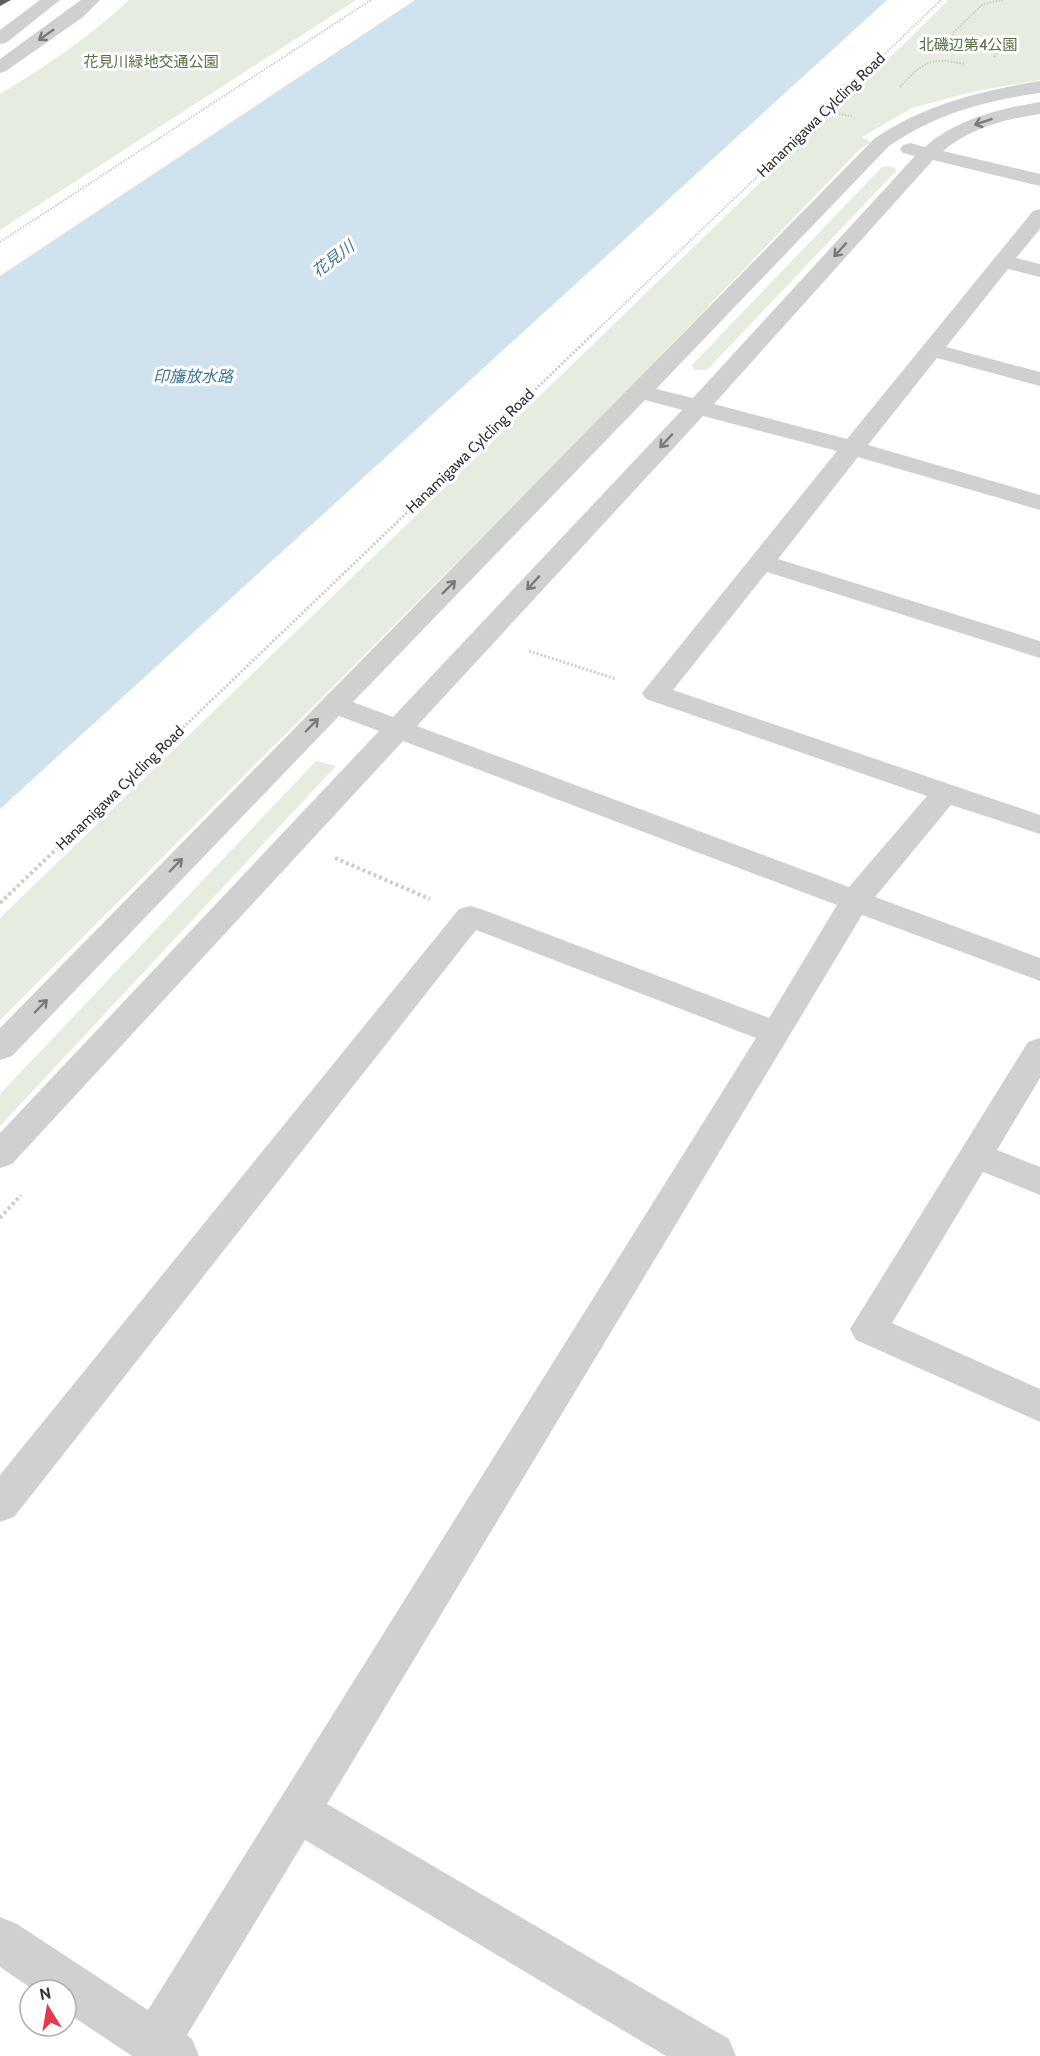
<svg xmlns="http://www.w3.org/2000/svg" width="1040" height="2056" font-family="Cabin,'Noto Sans JP',sans-serif">
<style>
.green{fill:#e6ecdf}
.water{fill:#cfe2ee}
.lines{fill:none;stroke-linecap:round;stroke-linejoin:round}
.path-far2{stroke:#cdcdcd;stroke-width:2;stroke-dasharray:1.5 1.5;stroke-linecap:butt}
.path-far1{stroke:#cdcdcd;stroke-width:3;stroke-dasharray:2 2;stroke-linecap:butt}
.path{stroke:#cdcdcd;stroke-width:4;stroke-dasharray:3 3;stroke-linecap:butt}
.minor{fill:#d0d0d0;fill-rule:evenodd}
.shaded-wall{fill:#5f5f5f}
.oneway{stroke:#7a7a7a}
.labels{text-anchor:middle;dominant-baseline:central;stroke-width:6;stroke-linejoin:round;paint-order:stroke}
.far-park-label{font-size:15px;fill:#56703f;stroke:#fff}
.far-street-label{font-size:15px;fill:#333;stroke:#fff}
.far-water-label{font-size:16px;font-style:italic;fill:#3f7597;stroke:#fff}
</style>
<rect width="100%" height="100%" fill="#fff"/>
<g class="green">
<path d="M129,0H356L0,230V94C46,66 90,37 129,0Z"/>
<polygon points="949,0 1040,0 1040,80 976,91 912,108 862,137 871,142 860,149 588,431 0,1020 0,918"/>
<polygon points="891,166 897,170 707,370 694,370 692,365 882,167"/>
<polygon points="316,761 336,766 0,1126 0,1094"/>
</g>
<polygon class="water" points="415,0 887,0 0,809 0,276"/>
<g class="lines">
<g class="path-far2">
<polyline points="1003,0 983,4 954,32 953,36 964,41 1020,52"/>
<polyline points="994,57 1001,49"/>
<path d="M900,87C924,61 930,57 965,64"/>
<polyline points="824,112 852,116"/>
<polyline points="0,242 371,0"/>
<polyline points="591,336 941,0"/>
</g>
<g class="path-far1">
<polyline points="529,651 616,679"/>
<polyline points="140,769 593,334"/>
</g>
<g class="path">
<polyline points="335,858 430,899"/>
<polyline points="0,903 141,768"/>
<polyline points="0,1218 21,1195"/>
</g>
<g class="minor">
<polygon points="40,0 60,0 6,43 0,44 0,30"/>
<polygon points="81,0 100,0 83,17 6,71 0,73 0,59"/>
<path d="M1040,81V93C984,101 936,114 889,146L656,389L693,398L915,156L903,153L900,149L903,145L910,143L925,147C957,119 999,109 1040,102V114C1006,119 970,128 943,151L1040,174V186L933,160L714,404L847,439L1033,211L1040,209V229L1016,258L1040,264V277L1008,269L946,347L1040,372V386L937,358L868,445L1040,495V510L858,457L778,559L1040,641V658L767,572L673,690L1040,815V834L951,805L875,897L1040,958V981L862,915L327,1804L729,2039L736,2056H666L305,1840L187,2035L192,2039L199,2056H132L66,2012V1990H34L0,1967V1917L17,1924L148,2010L756,1038L476,930L14,1517L0,1522V1475L459,909L470,906L481,909L769,1018L837,905L403,741L12,1164L0,1168V1133L379,731L339,716L12,1056L0,1060V1028L875,138C926,104 980,91 1040,81ZM645,400L682,410L393,717L353,702ZM703,416L837,451L642,693L646,699L927,796L849,887L417,726Z"/>
<polygon points="1040,1038 1040,1078 997,1150 1040,1167 1040,1195 983,1172 892,1323 1040,1389 1040,1422 856,1340 850,1329 1028,1042"/>
</g>
</g>
<polygon class="shaded-wall" points="0,0 11,0 0,6"/>
<defs><path id="oneway-shaft" d="M-6 0H5M1.5-3L5.5 0L1.5 3" fill="none" stroke-width="1.6" stroke-linecap="round" stroke-linejoin="round" transform="scale(1.5)"/></defs>
<g class="oneway">
<use href="#oneway-shaft" transform="translate(46 35) rotate(145)"/>
<use href="#oneway-shaft" transform="translate(983 122) rotate(161)"/>
<use href="#oneway-shaft" transform="translate(840 250) rotate(132)"/>
<use href="#oneway-shaft" transform="translate(666 441) rotate(133)"/>
<use href="#oneway-shaft" transform="translate(533 583) rotate(133)"/>
<use href="#oneway-shaft" transform="translate(449 587) rotate(-45)"/>
<use href="#oneway-shaft" transform="translate(312 725) rotate(-46)"/>
<use href="#oneway-shaft" transform="translate(176 865) rotate(-46)"/>
<use href="#oneway-shaft" transform="translate(41 1006) rotate(-46)"/>
</g>
<g class="labels">
<g class="far-park-label">
<text x="968" y="45">北磯辺第4公園</text>
<text x="151" y="62">花見川緑地交通公園</text>
</g>
<g class="far-street-label">
<text transform="translate(821 115) rotate(-44)">Hanamigawa Cylcling Road</text>
<text transform="translate(470 451) rotate(-44)">Hanamigawa Cylcling Road</text>
<text transform="translate(120 788) rotate(-44)">Hanamigawa Cylcling Road</text>
</g>
<g class="far-water-label">
<text transform="translate(333 259) rotate(-38)">花見川</text>
<text x="193" y="376">印旛放水路</text>
</g>
</g>
<g transform="translate(48 2008) rotate(349)"><circle r="28" fill="#ffffff" stroke="#adadad" stroke-width="1.5"/>
<path d="M0-4.5L10 22L0 15L-10 22Z" fill="#e63946"/>
<text y="-9" font-size="16" font-weight="bold" text-anchor="middle" fill="#333333">N</text>
</g>
</svg>
